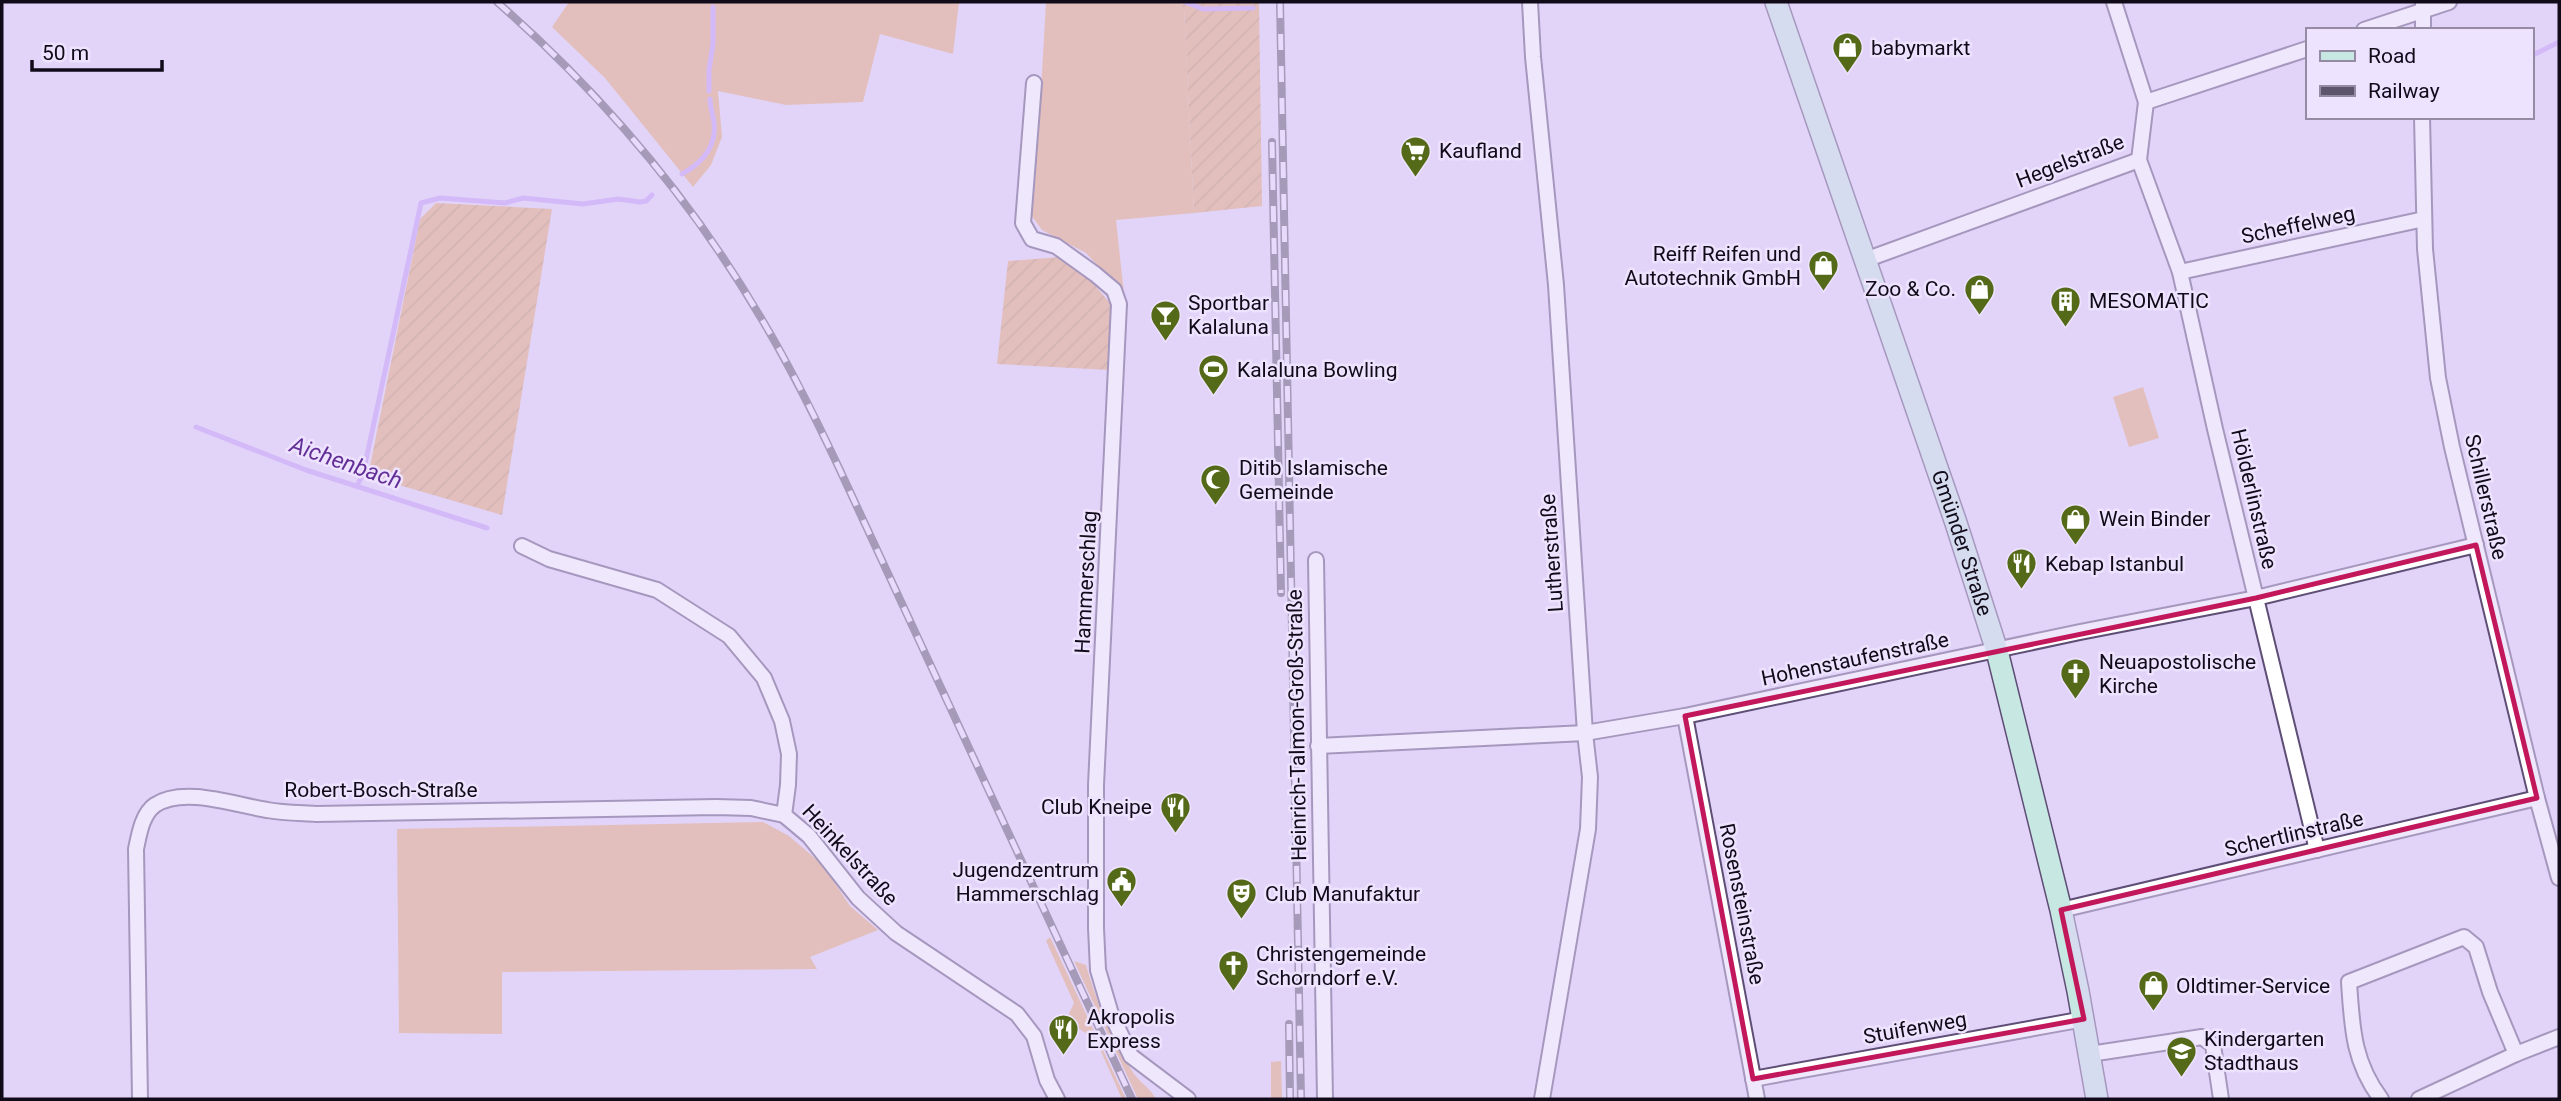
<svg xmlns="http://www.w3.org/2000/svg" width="2561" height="1101" font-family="Roboto,sans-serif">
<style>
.grass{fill:#e3a771}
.garden{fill:url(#garden-furrows)}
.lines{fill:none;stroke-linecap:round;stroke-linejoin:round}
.stream{stroke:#c19af5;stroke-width:5}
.street-casing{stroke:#5e4e75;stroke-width:18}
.secondary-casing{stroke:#5e4e75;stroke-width:24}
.street{stroke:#fff;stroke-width:14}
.secondary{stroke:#c7e7e2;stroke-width:21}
.rail-casing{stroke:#5d556c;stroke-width:8}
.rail{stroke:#eee3ff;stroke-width:5;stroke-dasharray:16;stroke-linecap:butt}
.marked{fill:none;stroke:#c2185b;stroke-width:5;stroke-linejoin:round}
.labels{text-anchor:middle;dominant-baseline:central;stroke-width:5;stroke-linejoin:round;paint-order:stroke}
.poi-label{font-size:21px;fill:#100a19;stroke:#eee3ff;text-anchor:start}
.street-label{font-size:21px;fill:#100a19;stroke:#eee3ff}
.water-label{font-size:23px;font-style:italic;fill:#632f97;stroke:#eee3ff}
</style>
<defs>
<pattern id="garden-furrows" width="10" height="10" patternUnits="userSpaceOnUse" patternTransform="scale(1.75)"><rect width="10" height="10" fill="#e3a771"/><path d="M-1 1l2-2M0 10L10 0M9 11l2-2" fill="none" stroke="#c28e61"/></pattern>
</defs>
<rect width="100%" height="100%" fill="#e2d4f9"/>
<g class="grass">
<polygon points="569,2 959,2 953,54 880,34 863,102 786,105 718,91 722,137 711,165 693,187 605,78 552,27"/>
<polygon points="1046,2 1170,2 1184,8 1194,213 1116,220 1124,294 1086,253 1042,230 1031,215 1030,185 1041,90"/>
<polygon points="2143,387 2159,438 2129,447 2113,397"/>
<polygon points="763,822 789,836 823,865 850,906 878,930 810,957 817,969 502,972 502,1034 399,1033 397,829"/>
<polygon points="1050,937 1126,1099 1122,1099 1096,1040 1066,1020 1074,1003 1046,941"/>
<path d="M1074,961L1086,965C1096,1001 1113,1044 1135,1075C1142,1084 1151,1089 1156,1099H1138Z"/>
<polygon points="1281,1061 1282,1099 1271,1099 1271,1062"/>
</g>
<g class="garden">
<polygon points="1170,2 1259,2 1262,206 1194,213 1184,8"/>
<polygon points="436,203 552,209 502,515 368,476 420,219"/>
<polygon points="1060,257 1089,279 1110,303 1110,370 997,364 1008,261"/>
</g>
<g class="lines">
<g class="stream">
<polyline points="1185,2 1203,9 1253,8"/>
<polyline points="2531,56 2559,42"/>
<polyline points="709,91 709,70 713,44 713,7"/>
<path d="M682,174C702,163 717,147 714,122C713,115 710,107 710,99"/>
<polyline points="196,427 306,470 487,528"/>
<polyline points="357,486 363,474 421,203 440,198 505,203 523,198 583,204 618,199 640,202 646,201 652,195"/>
</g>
<defs>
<g id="street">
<polyline points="1530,2 1533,57 1556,285 1585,733 1590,777 1588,829 1542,1099"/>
<polyline points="2114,2 2146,102 2139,160 2180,272 2215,429 2317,850"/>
<polyline points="2364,30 2449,2"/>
<polyline points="2423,30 2423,3"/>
<polyline points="1034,83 1023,223 1032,239 1056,246 1095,274 1114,290 1119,304 1096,785 1096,928 1098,970 1111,1014 1131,1056 1188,1099"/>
<polyline points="2146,102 2307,49"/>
<polyline points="2422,117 2425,249 2438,378 2452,447 2537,798 2559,878"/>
<polyline points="1865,260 2139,160"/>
<polyline points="2180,272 2424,219"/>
<polyline points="522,546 549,559 657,590 729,636 764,678 782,721 789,754 788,785 784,815 809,836 858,898 896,933 1017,1014 1034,1036 1047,1080 1057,1099"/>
<polyline points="1316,560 1325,1099"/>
<polyline points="1685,716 1757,1099"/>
<polyline points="1318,746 1585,733 1685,716 2080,632 2256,598 2476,545"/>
<polyline points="2061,910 2537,798"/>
<polyline points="2090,1054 2202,1037 2213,1045 2221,1099"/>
<polyline points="1753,1079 2084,1019"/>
<path d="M140,1099L136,849C139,835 142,814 155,805C184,786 235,805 267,810C283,813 300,813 316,814L716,807L751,808L784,815"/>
<path d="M2381,1099C2353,1062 2352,1027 2349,982L2464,937L2476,947L2490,992L2516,1054"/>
<polyline points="2419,1099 2516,1054 2559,1037"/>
</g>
<g id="secondary">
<path id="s1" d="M1776,2L1956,523L1997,651L2061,910L2078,991L2097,1099"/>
</g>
</defs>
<use href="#street" class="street-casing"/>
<use href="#secondary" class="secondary-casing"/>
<use href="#street" class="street"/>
<use href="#secondary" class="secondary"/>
<defs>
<g id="rail">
<path d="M497,2C601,93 691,199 761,318C790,366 815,417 839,468L1132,1099"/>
<polyline points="1280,2 1301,1099"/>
<polyline points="1272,142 1281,593"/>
<polyline points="1289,1024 1290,1099"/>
</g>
</defs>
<use href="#rail" class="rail-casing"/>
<use href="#rail" class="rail"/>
</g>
<path d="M0 0H2561V1101H0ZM2476,545L2537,798L2061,910L2084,1019L1753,1079L1685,716L2256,598Z" fill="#e2d4f9" fill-opacity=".55" fill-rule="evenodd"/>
<path class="marked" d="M2476,545L2537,798L2061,910L2084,1019L1753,1079L1685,716L2256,598Z"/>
<defs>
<symbol id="shop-pin" viewBox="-11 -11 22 30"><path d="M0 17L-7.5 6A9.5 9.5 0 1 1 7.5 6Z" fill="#556a18" stroke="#eee3ff"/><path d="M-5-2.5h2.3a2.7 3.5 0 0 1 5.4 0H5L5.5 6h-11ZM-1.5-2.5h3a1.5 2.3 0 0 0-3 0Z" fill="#fff"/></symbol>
<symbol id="supermarket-pin" viewBox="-11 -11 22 30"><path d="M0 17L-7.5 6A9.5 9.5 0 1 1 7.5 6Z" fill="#556a18" stroke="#eee3ff"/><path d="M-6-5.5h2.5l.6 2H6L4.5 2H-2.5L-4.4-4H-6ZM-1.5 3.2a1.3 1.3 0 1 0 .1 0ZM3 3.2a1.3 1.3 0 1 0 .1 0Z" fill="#fff"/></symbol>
<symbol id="building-pin" viewBox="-11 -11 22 30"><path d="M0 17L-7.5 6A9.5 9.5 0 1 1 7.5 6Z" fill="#556a18" stroke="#eee3ff"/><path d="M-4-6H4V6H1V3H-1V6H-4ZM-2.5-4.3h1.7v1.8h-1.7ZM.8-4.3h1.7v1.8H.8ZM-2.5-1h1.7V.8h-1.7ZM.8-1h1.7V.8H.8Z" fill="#fff"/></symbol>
<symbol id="bar-pin" viewBox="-11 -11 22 30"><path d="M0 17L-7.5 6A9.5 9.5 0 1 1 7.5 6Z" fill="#556a18" stroke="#eee3ff"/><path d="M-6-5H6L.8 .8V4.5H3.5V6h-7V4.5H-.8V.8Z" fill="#fff"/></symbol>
<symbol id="stadium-pin" viewBox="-11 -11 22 30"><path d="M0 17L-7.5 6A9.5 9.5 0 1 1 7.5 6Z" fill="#556a18" stroke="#eee3ff"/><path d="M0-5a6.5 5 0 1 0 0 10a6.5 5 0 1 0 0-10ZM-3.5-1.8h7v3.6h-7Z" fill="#fff"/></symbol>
<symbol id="mosque-pin" viewBox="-11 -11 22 30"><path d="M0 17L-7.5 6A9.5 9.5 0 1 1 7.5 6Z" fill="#556a18" stroke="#eee3ff"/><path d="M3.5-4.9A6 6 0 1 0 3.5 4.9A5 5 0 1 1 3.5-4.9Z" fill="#fff"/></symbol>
<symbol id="restaurant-pin" viewBox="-11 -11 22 30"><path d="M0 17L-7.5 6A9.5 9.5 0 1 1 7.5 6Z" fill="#556a18" stroke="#eee3ff"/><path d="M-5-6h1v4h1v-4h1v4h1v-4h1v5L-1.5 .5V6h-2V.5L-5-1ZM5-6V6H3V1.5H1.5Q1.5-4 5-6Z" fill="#fff"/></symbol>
<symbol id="church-pin" viewBox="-11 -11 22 30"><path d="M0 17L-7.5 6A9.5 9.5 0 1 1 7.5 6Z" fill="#556a18" stroke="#eee3ff"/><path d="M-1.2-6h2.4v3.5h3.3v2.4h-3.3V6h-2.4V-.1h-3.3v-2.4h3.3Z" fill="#fff"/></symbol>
<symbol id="civic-pin" viewBox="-11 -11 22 30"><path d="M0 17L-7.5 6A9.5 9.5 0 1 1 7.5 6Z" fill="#556a18" stroke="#eee3ff"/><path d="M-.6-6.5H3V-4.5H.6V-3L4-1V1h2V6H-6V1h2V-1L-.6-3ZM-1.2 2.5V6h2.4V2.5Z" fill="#fff"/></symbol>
<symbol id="theatre-pin" viewBox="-11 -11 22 30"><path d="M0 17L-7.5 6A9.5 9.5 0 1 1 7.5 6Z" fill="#556a18" stroke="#eee3ff"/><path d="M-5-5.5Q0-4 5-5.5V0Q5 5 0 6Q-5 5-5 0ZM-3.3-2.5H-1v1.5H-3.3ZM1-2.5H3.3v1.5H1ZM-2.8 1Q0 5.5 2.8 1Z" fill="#fff"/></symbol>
<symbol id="school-pin" viewBox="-11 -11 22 30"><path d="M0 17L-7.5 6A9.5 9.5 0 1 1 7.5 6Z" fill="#556a18" stroke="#eee3ff"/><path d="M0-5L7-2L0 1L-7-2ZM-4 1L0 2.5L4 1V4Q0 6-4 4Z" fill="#fff"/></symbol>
</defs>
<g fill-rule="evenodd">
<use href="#shop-pin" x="1830" y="30" width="35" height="47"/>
<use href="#supermarket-pin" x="1398" y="134" width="35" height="47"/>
<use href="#shop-pin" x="1806" y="248" width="35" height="47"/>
<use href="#shop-pin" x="1962" y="272" width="35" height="47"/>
<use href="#building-pin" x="2048" y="284" width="35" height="47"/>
<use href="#bar-pin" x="1148" y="298" width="35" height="47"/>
<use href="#stadium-pin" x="1196" y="352" width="35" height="47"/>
<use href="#mosque-pin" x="1198" y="462" width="35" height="47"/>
<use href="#shop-pin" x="2058" y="502" width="35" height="47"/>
<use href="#restaurant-pin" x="2004" y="546" width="35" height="47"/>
<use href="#church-pin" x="2058" y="656" width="35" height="47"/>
<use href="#restaurant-pin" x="1158" y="790" width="35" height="47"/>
<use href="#civic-pin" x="1104" y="864" width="35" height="47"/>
<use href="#theatre-pin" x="1224" y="876" width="35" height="47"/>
<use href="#church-pin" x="1216" y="948" width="35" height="47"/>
<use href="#shop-pin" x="2136" y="968" width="35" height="47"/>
<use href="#restaurant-pin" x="1046" y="1012" width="35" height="47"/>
<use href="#school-pin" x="2164" y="1034" width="35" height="47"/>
</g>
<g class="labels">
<g class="poi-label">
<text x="1871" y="48">babymarkt</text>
<text x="1439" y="151">Kaufland</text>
<text x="1801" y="254" text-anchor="end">Reiff Reifen und<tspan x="1801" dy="24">Autotechnik GmbH</tspan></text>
<text x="1956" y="289" text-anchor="end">Zoo &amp; Co.</text>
<text x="2089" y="301">MESOMATIC</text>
<text x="1188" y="303">Sportbar<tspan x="1188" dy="24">Kalaluna</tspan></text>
<text x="1237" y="370">Kalaluna Bowling</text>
<text x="1239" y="468">Ditib Islamische<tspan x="1239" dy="24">Gemeinde</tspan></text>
<text x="2099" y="519">Wein Binder</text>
<text x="2045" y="564">Kebap Istanbul</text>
<text x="2099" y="662">Neuapostolische<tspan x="2099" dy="24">Kirche</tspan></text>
<text x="1152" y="807" text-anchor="end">Club Kneipe</text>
<text x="1099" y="870" text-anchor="end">Jugendzentrum<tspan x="1099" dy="24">Hammerschlag</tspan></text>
<text x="1265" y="894">Club Manufaktur</text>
<text x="1256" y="954">Christengemeinde<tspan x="1256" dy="24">Schorndorf e.V.</tspan></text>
<text x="2176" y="986">Oldtimer-Service</text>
<text x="1087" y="1017">Akropolis<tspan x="1087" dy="24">Express</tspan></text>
<text x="2204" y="1039">Kindergarten<tspan x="2204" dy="24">Stadthaus</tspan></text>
</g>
<g class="street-label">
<text transform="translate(2070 161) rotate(-21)">Hegelstraße</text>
<text transform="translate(2298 225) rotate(-12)">Scheffelweg</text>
<text transform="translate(2486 497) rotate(77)">Schillerstraße</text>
<text transform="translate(2254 499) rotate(77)">Hölderlinstraße</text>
<text stroke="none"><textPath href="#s1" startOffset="572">Gmünder Straße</textPath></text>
<text transform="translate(1552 553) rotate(-94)">Lutherstraße</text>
<text transform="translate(1086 582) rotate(-87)">Hammerschlag</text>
<text transform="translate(1855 659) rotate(-12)">Hohenstaufenstraße</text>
<text transform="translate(1297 725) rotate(-91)">Heinrich-Talmon-Groß-Straße</text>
<text x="381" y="790">Robert-Bosch-Straße</text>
<text transform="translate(2294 834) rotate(-13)">Schertlinstraße</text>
<text transform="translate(850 855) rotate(47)">Heinkelstraße</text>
<text transform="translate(1742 904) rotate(79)">Rosensteinstraße</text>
<text transform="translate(1915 1028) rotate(-10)">Stuifenweg</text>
</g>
<g class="water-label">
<text transform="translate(346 463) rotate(19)">Aichenbach</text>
</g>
</g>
<rect width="2561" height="1101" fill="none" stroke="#100a19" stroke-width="7"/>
<rect x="2306" y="28" width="228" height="91" fill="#eee3ff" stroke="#958ca3" stroke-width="2"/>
<rect x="2320" y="51" width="35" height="10" fill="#c7e7e2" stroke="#958ca3" stroke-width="2"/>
<text x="2368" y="63" font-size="21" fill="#100a19">Road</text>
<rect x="2320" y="86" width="35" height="10" fill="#5d556c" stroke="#958ca3" stroke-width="2"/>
<text x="2368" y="98" font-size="21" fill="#100a19">Railway</text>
<path d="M32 60v10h130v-10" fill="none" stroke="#100a19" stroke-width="3.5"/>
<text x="42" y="60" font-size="21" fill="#100a19" stroke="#eee3ff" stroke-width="5" paint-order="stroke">50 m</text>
</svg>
